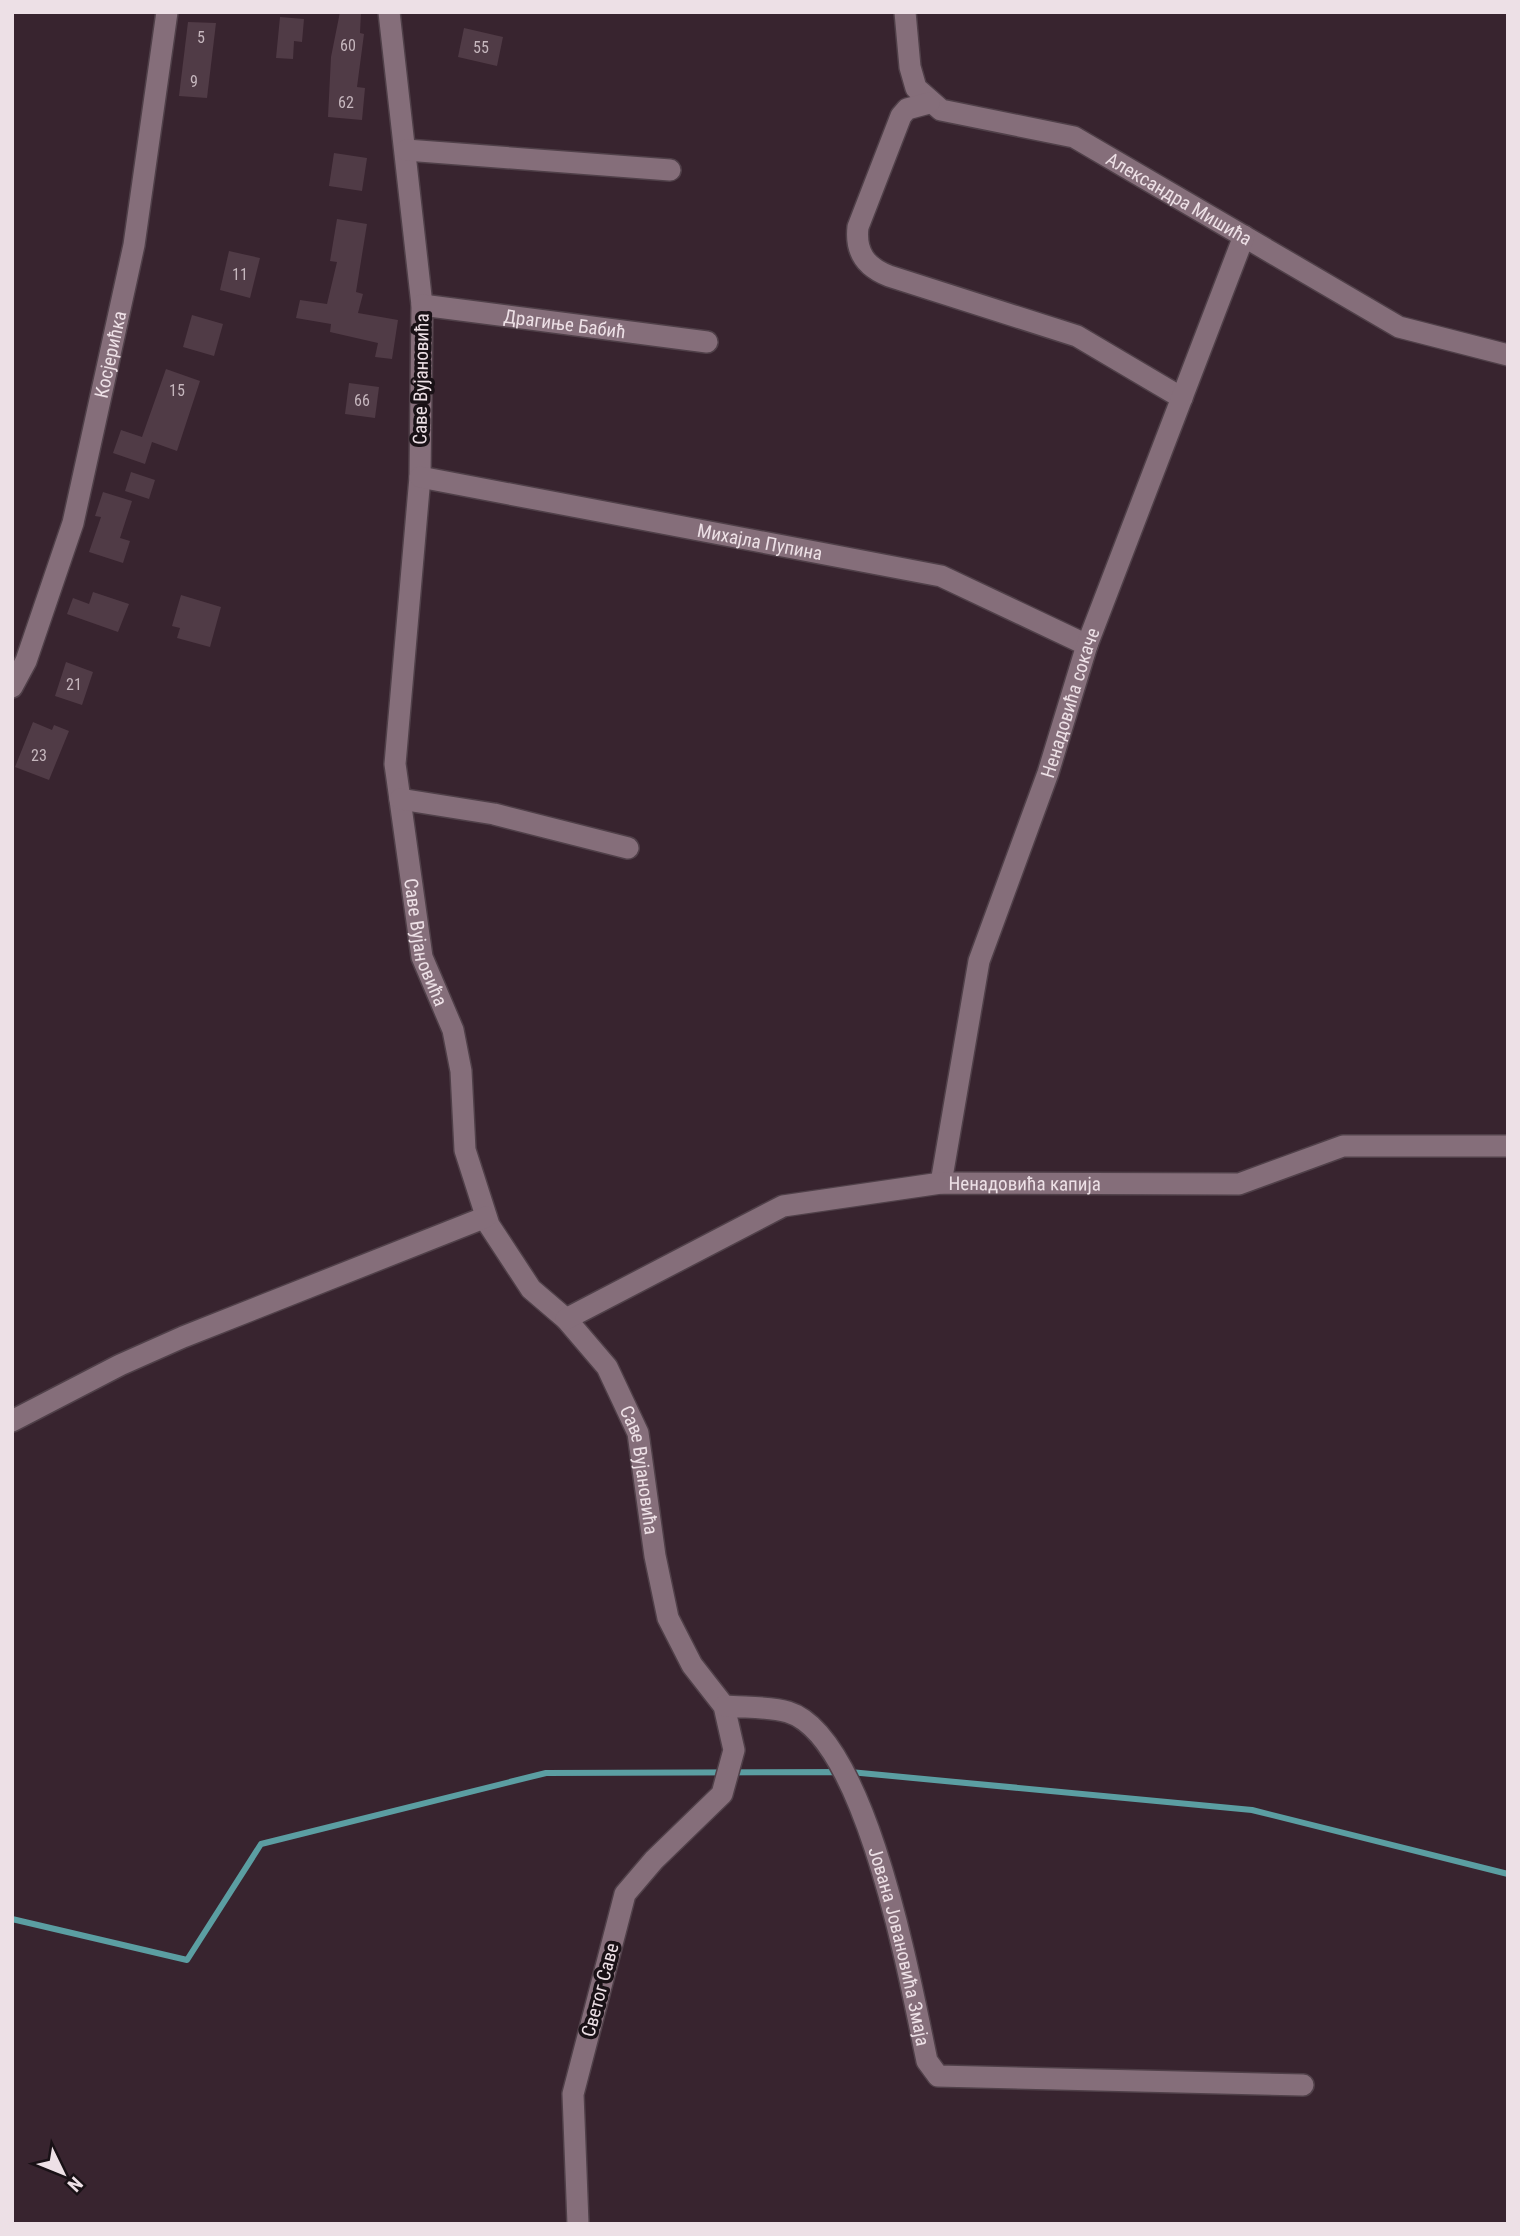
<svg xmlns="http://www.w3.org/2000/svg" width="1520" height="2236" font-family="'Roboto Condensed',sans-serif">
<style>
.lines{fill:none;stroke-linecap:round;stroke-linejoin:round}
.stream{stroke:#5b9ea2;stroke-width:6}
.building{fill:#503b46}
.minor-casing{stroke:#504049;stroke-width:24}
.minor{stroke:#856e7a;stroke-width:21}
.labels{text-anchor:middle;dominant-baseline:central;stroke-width:7;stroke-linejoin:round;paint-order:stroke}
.number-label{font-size:16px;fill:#c6b7be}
.street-label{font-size:19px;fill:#ede0e6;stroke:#191116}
</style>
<rect width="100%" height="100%" fill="#38242f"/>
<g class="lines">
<polyline class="stream" points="12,1919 187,1960 261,1844 546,1773 850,1772 1252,1810 1508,1874"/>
</g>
<g class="building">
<polygon points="340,12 361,12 360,33 364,34 357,87 365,88 362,120 328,117 331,57"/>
<polygon points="280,17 304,19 302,42 294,41 293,59 276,58"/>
<polygon points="188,22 216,23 207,98 179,96"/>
<polygon points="464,28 503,37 497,66 458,57"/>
<polygon points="334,153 367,158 362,191 329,186"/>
<polygon points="337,219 367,224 356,292 363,294 358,313 398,320 392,359 375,357 378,343 330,332 331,324 296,318 300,300 327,304 337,262 330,261"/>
<polygon points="229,251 260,258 250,298 220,290"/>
<polygon points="192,315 223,324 214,356 183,347"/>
<polygon points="166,369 200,381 177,451 152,442 145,464 113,453 121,430 142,437"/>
<polygon points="349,383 379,387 375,418 345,414"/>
<polygon points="131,472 155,480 149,499 125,491"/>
<polygon points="103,492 132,501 120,538 130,541 123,563 89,552 101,517 95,516"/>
<polygon points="93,592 129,604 118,632 67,614 73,598 89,604"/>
<polygon points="181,595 221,607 210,647 177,638 180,628 172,626"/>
<polygon points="66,662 93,672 82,705 55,696"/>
<polygon points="33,722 52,730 54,725 69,731 49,780 15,767"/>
</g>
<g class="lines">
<defs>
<g id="minor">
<path id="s1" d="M389,12L422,305L420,477L395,764L422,957L453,1030L461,1071L465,1150L489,1225L531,1289L566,1319L607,1367L638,1433L655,1556L668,1618L692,1665L724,1706L734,1750L722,1794L654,1860L625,1894L573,2094L578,2224"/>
<path id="s2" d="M905,12L910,67L916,88L941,110L1074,137L1399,327L1508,355"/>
<path d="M929,103L907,109L901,116L858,227C855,253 866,267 889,276L1077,336L1182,398"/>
<polyline points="406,150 670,170"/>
<path id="s3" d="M422,305L707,342"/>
<path id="s4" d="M420,477L941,576L1087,645"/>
<path id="s5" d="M12,687L26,661L73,523L134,245L167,12"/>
<polyline points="400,799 494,814 628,848"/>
<path id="s6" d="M941,1183L979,961L1048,773L1087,645L1244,236"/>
<path id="s7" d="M566,1319L783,1206L941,1183L1239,1184L1343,1146H1508"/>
<polyline points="12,1421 120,1365 183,1337 486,1217"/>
<path id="s8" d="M724,1706C744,1708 769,1706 788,1712C867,1736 911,1986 927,2061L938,2076L1303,2085"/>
</g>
</defs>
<use href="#minor" class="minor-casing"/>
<use href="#minor" class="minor"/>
</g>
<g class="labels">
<g class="number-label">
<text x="201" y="37">5</text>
<text x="348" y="45">60</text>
<text x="481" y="47">55</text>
<text x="194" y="81">9</text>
<text x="346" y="102">62</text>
<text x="240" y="274">11</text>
<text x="177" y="390">15</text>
<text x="362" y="400">66</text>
<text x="74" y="684">21</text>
<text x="39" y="755">23</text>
</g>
<g class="street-label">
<text stroke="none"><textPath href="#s2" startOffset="368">Александра Мишића</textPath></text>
<text stroke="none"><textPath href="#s3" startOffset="144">Драгиње Бабић</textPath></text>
<text stroke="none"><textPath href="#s5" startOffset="348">Косјерићка</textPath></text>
<text transform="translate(421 379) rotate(-89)">Саве Вујановића</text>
<text stroke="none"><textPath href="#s4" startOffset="346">Михајла Пупина</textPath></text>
<text stroke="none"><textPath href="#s6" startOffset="499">Ненадовића сокаче</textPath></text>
<text stroke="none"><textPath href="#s1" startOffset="936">Саве Вујановића</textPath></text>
<text stroke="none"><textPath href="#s7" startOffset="488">Ненадовића капија</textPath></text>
<text stroke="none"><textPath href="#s1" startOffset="1524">Саве Вујановића</textPath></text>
<text stroke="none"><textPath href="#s8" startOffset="332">Јована Јовановића Змаја</textPath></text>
<text transform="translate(600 1990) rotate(-75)">Светог Саве</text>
</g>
</g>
<rect width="1520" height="2236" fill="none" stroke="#ede0e6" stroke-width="28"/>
<g transform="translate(63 2173) rotate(133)" stroke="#191116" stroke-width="5" paint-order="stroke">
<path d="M0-5L12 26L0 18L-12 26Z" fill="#ede0e6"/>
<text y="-10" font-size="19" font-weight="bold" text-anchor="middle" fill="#ede0e6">N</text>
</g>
</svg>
